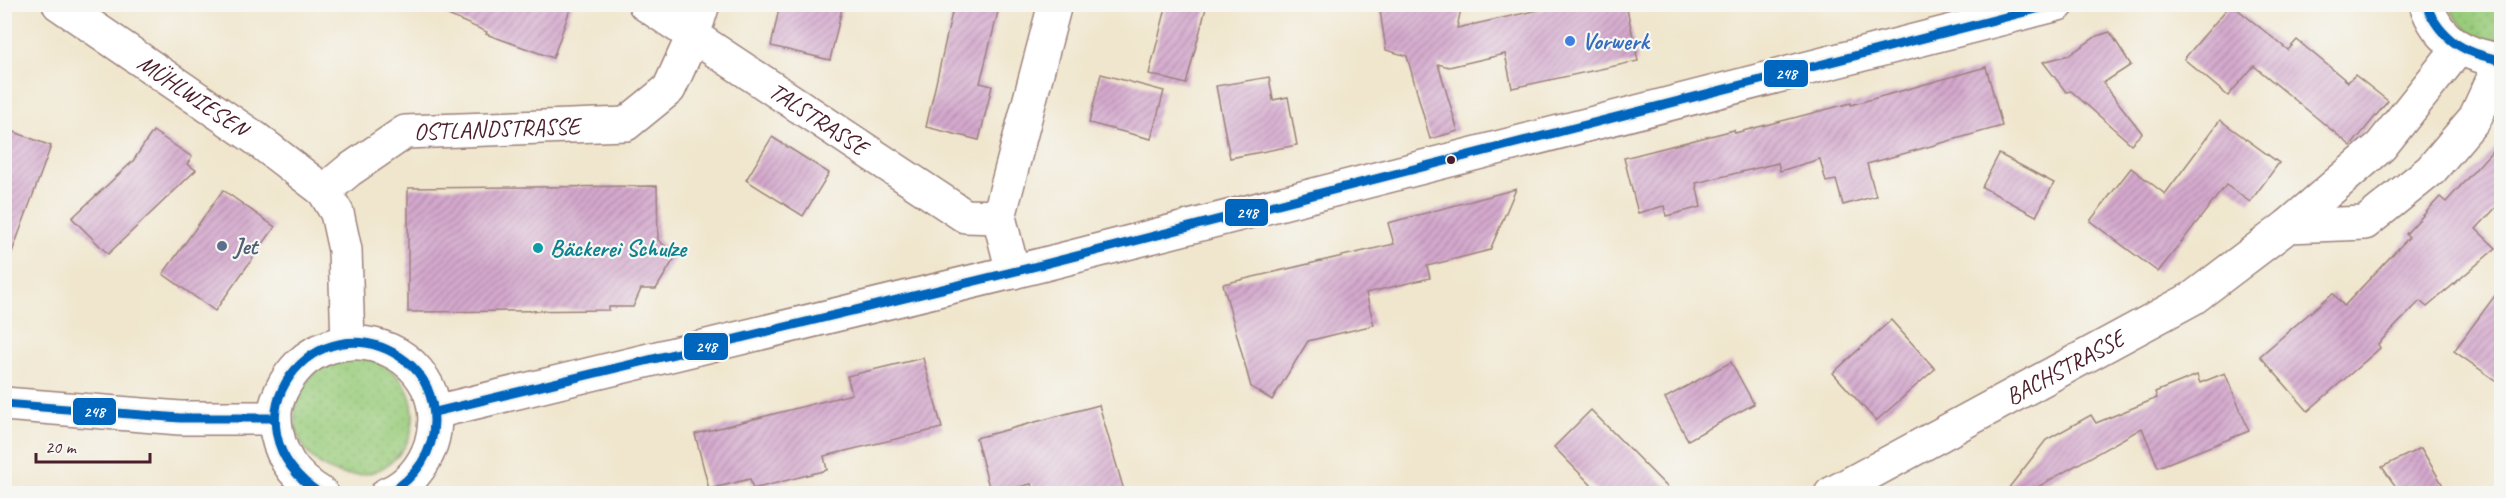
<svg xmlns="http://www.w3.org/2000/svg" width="2506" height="498" font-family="Caveat,sans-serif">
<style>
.grass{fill:url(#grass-dots);stroke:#727654;stroke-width:1.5}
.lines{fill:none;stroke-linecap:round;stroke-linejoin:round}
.stream{stroke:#73aee4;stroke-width:12}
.building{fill:url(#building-hatch)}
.street-casing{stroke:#9d827c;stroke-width:36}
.secondary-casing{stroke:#9d827c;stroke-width:36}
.street{stroke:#fff;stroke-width:33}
.secondary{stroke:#fff;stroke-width:33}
.bus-1-casing{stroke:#f6f6f2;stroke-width:14}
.bus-1{stroke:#0065bd;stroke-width:9}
.shop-dot{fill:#3f7fe0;stroke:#f6f6f2;stroke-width:2}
.bus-dot{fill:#4a1f2b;stroke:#f6f6f2;stroke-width:2}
.service-dot{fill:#5c6f8a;stroke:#f6f6f2;stroke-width:2}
.culture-dot{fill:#0f9aa8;stroke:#f6f6f2;stroke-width:2}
.labels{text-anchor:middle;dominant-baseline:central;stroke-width:4.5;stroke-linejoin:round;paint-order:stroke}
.shop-label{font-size:24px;font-weight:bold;fill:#366cbe;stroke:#f6f6f2;text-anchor:start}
.street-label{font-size:24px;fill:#4a1f2b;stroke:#f6f6f2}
.service-label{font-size:24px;font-weight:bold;fill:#4e5e75;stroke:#f6f6f2;text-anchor:start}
.culture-label{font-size:24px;font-weight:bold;fill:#0d838f;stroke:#f6f6f2;text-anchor:start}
.line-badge{stroke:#f6f6f2;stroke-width:2}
.badge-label{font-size:16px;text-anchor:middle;font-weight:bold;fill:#fff}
</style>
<defs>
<pattern id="grass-dots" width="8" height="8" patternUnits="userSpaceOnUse" patternTransform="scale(1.5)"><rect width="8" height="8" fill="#9acc7c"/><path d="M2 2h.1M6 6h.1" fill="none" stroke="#86af6b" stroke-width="1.8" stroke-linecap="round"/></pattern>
<pattern id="building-hatch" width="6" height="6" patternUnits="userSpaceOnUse" patternTransform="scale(1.5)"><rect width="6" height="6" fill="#d4a9cd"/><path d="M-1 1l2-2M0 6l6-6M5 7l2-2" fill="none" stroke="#ae89a7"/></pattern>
</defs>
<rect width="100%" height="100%" fill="#f6f6f2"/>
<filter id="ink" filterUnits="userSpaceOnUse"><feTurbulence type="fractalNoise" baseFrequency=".0167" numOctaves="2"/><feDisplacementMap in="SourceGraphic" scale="12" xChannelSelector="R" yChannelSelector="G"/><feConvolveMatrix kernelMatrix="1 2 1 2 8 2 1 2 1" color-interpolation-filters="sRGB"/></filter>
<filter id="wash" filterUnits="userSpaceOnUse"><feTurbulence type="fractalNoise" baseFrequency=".008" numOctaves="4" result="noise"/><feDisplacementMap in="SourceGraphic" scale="24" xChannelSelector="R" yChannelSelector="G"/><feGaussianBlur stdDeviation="1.35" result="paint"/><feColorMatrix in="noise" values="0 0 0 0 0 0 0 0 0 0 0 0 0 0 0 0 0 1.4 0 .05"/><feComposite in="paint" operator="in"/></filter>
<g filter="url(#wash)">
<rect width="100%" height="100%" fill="#f0e6cd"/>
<g class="grass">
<path d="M2448,5H2501V40C2476,42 2459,26 2448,5Z"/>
<circle cx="354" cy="416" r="59"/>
</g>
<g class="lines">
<polyline class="stream" points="1893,494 1898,490"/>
</g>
<g id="blocks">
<g class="building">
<polygon points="423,4 572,4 553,58 486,34 487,32"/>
<polygon points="780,4 843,4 830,60 771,46"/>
<polygon points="954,4 1000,4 980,83 992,86 979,140 926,127"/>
<polygon points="1167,4 1207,4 1186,84 1149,74"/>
<polygon points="1379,4 1462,4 1457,28 1566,4 1626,4 1638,61 1512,88 1505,54 1449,67 1438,64 1458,131 1430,139 1407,56 1386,50"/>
<polygon points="2231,4 2288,50 2297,40 2348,82 2355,75 2388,101 2351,146 2254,66 2228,96 2184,59"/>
<polygon points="2110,32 2131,65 2103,83 2142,133 2131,144 2071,91 2066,92 2043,62 2069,55 2097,36"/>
<polygon points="1986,67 2002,126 1867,164 1876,196 1843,205 1836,180 1826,182 1820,159 1780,171 1778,163 1696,183 1701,207 1666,216 1664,206 1638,213 1624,158 1734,130 1735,133 1851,103 1851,105"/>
<polygon points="1101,74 1164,91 1151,139 1089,123"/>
<polygon points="1269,77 1273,100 1288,97 1297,145 1230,158 1216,86"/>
<polygon points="2220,120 2279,163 2250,202 2226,185 2158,272 2090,221 2131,168 2165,194"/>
<polygon points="4,128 51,146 8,263 4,262"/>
<polygon points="153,131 192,157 187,164 196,170 108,254 72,218 133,161"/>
<polygon points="772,137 829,173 803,216 746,180"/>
<polygon points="2502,140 2502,201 2476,229 2496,248 2427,307 2420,301 2378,344 2380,348 2308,411 2260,356 2333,293 2344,306 2409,237 2406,234 2440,197 2446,202"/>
<polygon points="1999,154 2054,183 2036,216 1982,187"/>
<polygon points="657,186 658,240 676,256 656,289 641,289 633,307 609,307 609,310 408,312 408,188"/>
<polygon points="1516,189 1490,250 1427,266 1430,278 1366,293 1374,325 1308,341 1272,400 1251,387 1223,284 1394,244 1388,223"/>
<polygon points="223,190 275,227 215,311 163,274"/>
<polygon points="2502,286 2502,385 2454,351"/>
<polygon points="1891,320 1935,369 1876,421 1833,373"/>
<polygon points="923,358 942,428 824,456 827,470 753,489 750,479 709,489 695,434 852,394 847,376"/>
<polygon points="1731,362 1754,404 1688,440 1665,398"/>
<polygon points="2225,373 2249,431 2158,467 2142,428 2025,494 2004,494 2046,440 2091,415 2096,423 2157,398 2155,392 2197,375 2200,383"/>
<polygon points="1099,405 1125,494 1034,494 1031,484 991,494 976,438"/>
<polygon points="1591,410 1674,494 1600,494 1554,447"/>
<polygon points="2421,448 2448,494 2401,494 2382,467"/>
</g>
</g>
</g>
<g filter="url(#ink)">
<use href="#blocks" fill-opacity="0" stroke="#9d827c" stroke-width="1.5"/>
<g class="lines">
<defs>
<g id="street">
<path id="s1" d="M59,4L255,138L324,191L337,213L345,250L348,343"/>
<path id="s2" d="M645,4L965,216L999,217"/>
<path id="s3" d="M324,191L348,171L405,132L626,124L669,89L693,36L703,4"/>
<polyline points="2288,226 2365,223 2431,170 2475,118 2502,60"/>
<polyline points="1013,272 999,217 1055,4"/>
<path id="s4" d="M1831,494L2193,298L2288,226L2381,146L2458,49"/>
</g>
<g id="secondary">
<path d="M2426,4C2438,41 2465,56 2502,60"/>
<polyline points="4,404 180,418 275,418"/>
<polyline points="435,412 1041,265 2058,4"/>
<path d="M322,494C293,477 278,454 275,421C273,401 286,378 300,364C335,331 396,337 423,379C449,418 430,476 387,494"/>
</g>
</defs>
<use href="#street" class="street-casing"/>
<use href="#secondary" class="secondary-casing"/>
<use href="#street" class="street"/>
<use href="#secondary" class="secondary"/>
<defs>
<g id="bus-1">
<path d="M2426,4C2440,40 2465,54 2502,60"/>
<polyline points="4,404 180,418 275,418"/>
<polyline points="435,412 1041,265 2056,4"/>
<path d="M321,494C214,424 317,294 406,361C425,375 434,398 434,421C434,453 415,478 388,494"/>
</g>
</defs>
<use href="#bus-1" class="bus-1-casing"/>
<use href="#bus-1" class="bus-1"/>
</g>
</g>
<circle class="shop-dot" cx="1570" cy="41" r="6"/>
<circle class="bus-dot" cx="1451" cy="160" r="5"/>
<circle class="service-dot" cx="222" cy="246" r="6"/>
<circle class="culture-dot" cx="538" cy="248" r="6"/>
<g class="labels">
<g class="shop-label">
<text x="1582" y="41">Vorwerk</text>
</g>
<g class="street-label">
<text stroke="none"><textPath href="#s1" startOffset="162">MÜHLWIESEN</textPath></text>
<text stroke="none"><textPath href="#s2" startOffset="208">TALSTRASSE</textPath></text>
<text stroke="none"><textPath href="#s3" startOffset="192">OSTLANDSTRASSE</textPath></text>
<text stroke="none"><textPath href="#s4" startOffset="266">BACHSTRASSE</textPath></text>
</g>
<g class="service-label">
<text x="234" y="246">Jet</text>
</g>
<g class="culture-label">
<text x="550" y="248">Bäckerei Schulze</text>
</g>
</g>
<g class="line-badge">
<rect x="1763" y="59" width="46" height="29" rx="6" fill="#0065bd"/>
<rect x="1224" y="198" width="45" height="29" rx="6" fill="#0065bd"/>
<rect x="683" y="332" width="46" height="29" rx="6" fill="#0065bd"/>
<rect x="72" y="397" width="45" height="29" rx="6" fill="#0065bd"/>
</g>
<g class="badge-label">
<text x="1786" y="79">248</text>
<text x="1247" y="218">248</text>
<text x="706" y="352">248</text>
<text x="94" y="417">248</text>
</g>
<rect width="2506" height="498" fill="none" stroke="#f6f6f2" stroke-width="24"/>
<path d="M36 453v9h114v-9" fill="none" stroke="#4a1f2b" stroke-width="3"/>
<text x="45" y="453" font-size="18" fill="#4a1f2b" stroke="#f6f6f2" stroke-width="4.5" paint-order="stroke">20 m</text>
</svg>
